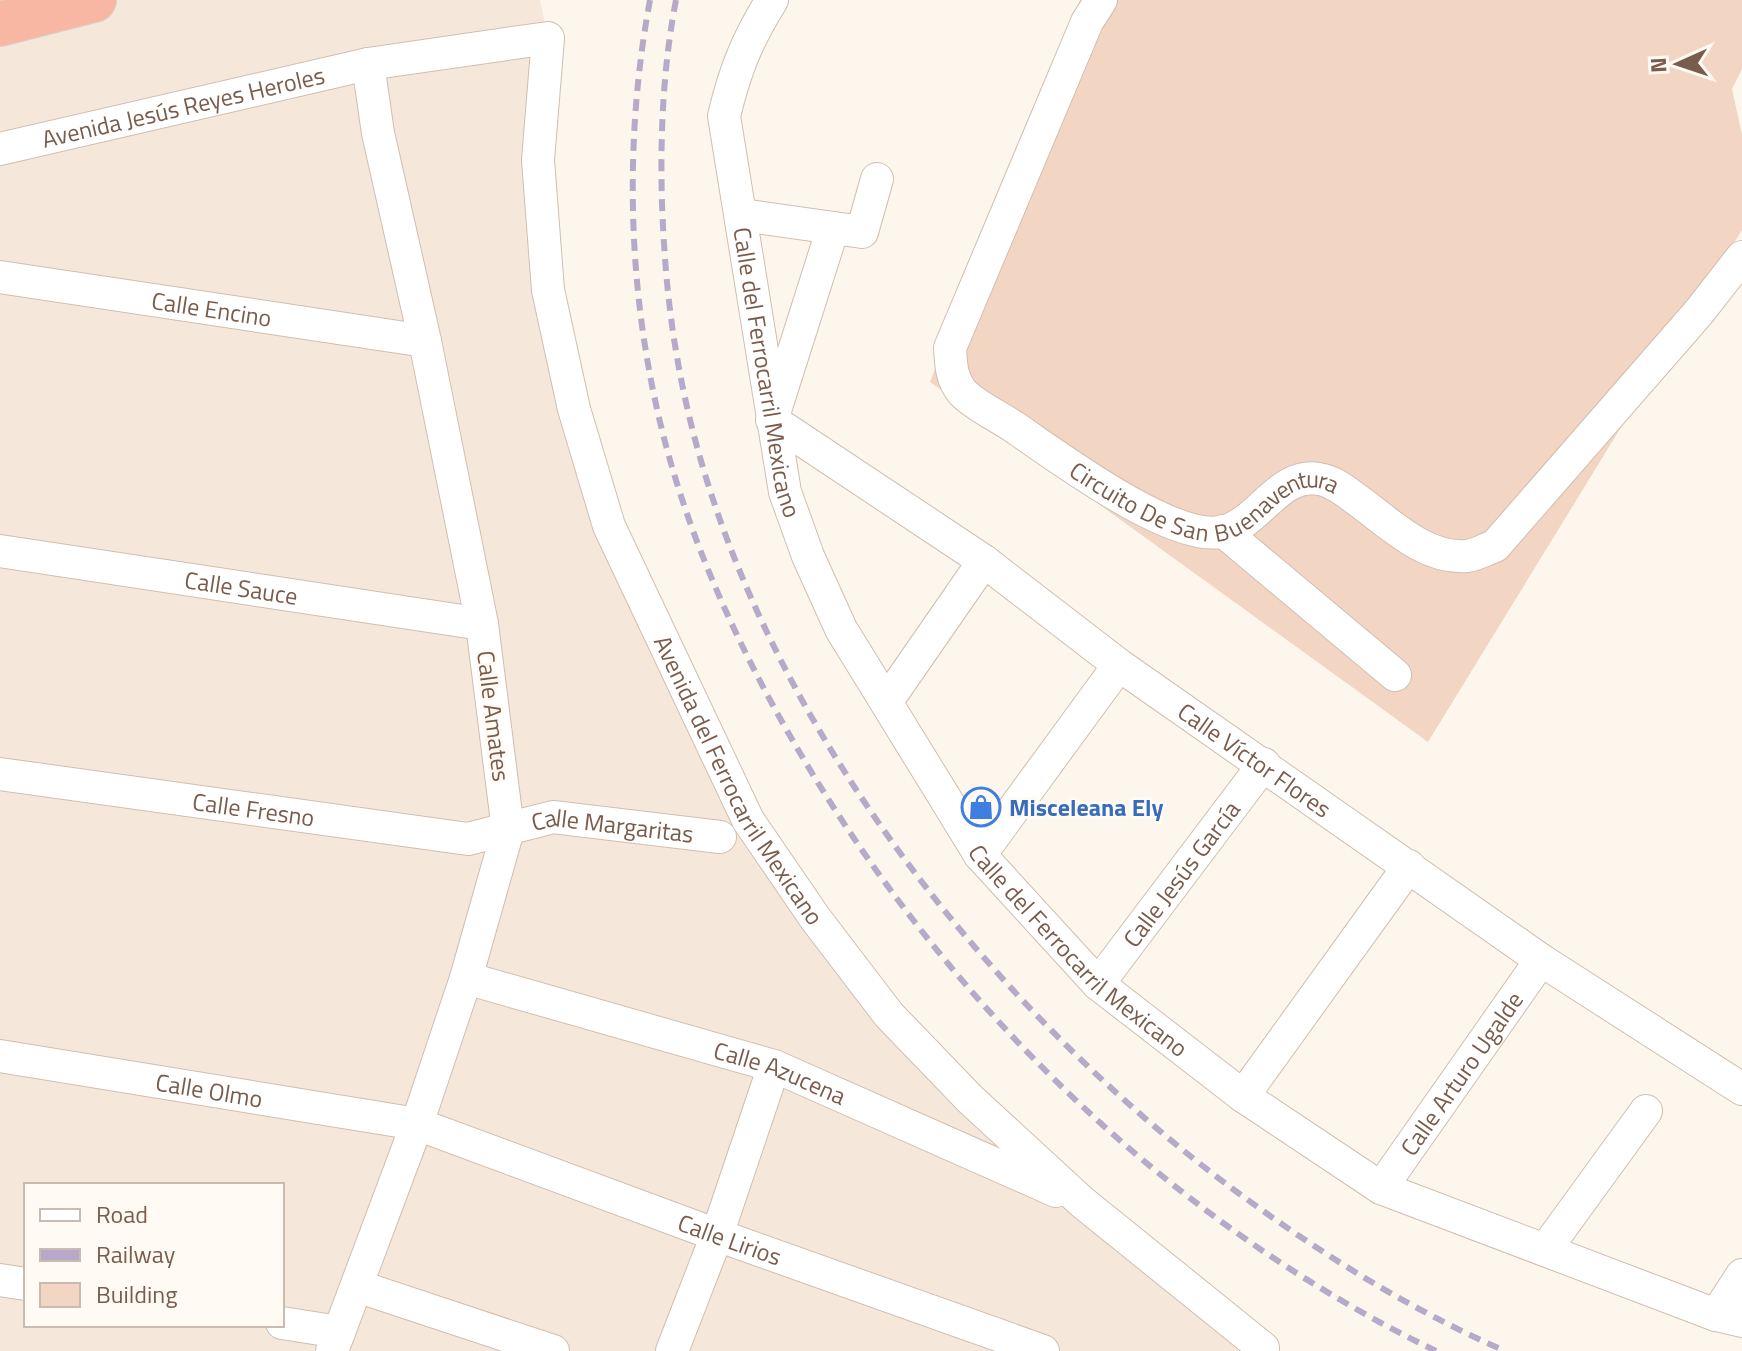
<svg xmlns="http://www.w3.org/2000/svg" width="1742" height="1351" font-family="'Titillium Web',sans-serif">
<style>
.residential{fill:#f5e8da;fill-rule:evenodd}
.building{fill:#f3d5c3}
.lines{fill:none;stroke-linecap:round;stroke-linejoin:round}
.street-casing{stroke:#d1beb0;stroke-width:34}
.highway-casing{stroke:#dad1cd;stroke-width:46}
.street{stroke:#fff;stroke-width:32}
.highway{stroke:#f7b7a3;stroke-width:44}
.rail{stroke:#b9a8c9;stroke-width:6;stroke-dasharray:12 8;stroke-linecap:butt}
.labels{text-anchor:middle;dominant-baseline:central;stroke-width:6;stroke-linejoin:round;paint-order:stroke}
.street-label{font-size:24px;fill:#7a5c4d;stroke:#fffaf3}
.shop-label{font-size:24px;font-weight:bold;fill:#366cbe;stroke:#fffaf3;text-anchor:start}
</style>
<rect width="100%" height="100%" fill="#fdf6ec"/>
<path class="residential" d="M0,0H540L548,38L538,160L574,409L748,820L889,1014L1263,1351H0ZM26,1185H282V1325H26Z"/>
<polygon class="building" points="1080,0 1742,0 1742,69 1732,89 1742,135 1742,230 1428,742 930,382"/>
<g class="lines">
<defs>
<g id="street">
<path id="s1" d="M772,0C747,40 735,70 724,116L785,492L808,556L841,629L980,855L1098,984L1243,1096L1381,1188L1716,1315L1742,1321"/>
<path id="s2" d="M1101,0L1087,22L950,348C951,364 951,379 963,393C976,406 998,416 1014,427C1057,456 1170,541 1221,532C1259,525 1277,472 1319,479C1333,481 1345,491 1356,499C1388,522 1425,560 1467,556C1476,555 1486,549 1495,546L1699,312L1742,257"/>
<path id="s3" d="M0,149L368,64L548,38L538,160L548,290L574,409L609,526L748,820L815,918L889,1015L970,1099L1082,1202L1263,1348"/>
<polyline points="742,215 862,232 877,179"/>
<path id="s4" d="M833,228L772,420L984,561L1119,665L1541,960L1742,1089"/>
<path id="s5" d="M0,277L425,341"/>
<polyline points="1223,531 1395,675"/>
<path id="s6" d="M0,551L482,624"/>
<polyline points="887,701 984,561"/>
<path id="s7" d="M0,774L468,839L553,817L720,837"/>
<polyline points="980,855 1119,665"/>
<path id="s8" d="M466,978L774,1066L1056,1191"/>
<path id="s9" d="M1098,984L1264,764"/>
<path id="s10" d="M0,1056L417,1124L717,1235L1043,1351"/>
<polyline points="1243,1096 1409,866"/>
<path id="s11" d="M1381,1188L1541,960"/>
<polyline points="1545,1250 1646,1111"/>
<polyline points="0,1280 26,1284"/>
<polyline points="357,1286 553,1351"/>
<polyline points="1716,1315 1742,1275"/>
<polyline points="282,1323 339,1332"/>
<polyline points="332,1351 417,1124 466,978 508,830 482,624 425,341 378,133 368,64"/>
<polyline points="672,1351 717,1235 774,1066"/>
</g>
<polyline id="highway" points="0,24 94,0"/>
</defs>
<use href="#street" class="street-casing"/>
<use href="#highway" class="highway-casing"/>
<use href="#street" class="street"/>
<use href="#highway" class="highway"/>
<g class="rail">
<path d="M650,0C625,133 627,276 657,409C682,521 729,628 785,727C934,991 1161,1218 1436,1351"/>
<path d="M676,0C663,67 660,136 662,204C664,256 668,306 677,357C733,685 977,1001 1241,1195C1323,1255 1411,1310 1505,1351"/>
</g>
</g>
<defs>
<symbol id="shop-ring" viewBox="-11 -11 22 22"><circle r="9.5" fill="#fffaf3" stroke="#3f7fe0" stroke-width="1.5"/><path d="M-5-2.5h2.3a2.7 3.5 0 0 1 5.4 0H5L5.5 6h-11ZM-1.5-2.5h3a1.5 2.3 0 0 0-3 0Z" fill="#3f7fe0"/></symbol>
</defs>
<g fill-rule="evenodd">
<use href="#shop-ring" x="959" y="785" width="44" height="44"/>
</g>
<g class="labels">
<g class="street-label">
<text stroke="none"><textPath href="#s3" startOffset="188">Avenida Jesús Reyes Heroles</textPath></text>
<text stroke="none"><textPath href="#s5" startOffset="214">Calle Encino</textPath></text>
<text stroke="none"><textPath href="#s1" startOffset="386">Calle del Ferrocarril Mexicano</textPath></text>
<text stroke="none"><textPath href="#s2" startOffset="710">Circuito De San Buenaventura</textPath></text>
<text stroke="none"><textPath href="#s6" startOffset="244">Calle Sauce</textPath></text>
<text transform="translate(494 716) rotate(83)">Calle Amates</text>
<text stroke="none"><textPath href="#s4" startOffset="792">Calle Víctor Flores</textPath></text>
<text stroke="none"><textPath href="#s3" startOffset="1342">Avenida del Ferrocarril Mexicano</textPath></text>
<text stroke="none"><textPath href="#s7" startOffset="256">Calle Fresno</textPath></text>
<text stroke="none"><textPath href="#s7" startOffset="620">Calle Margaritas</textPath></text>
<text stroke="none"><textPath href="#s9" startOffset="138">Calle Jesús García</textPath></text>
<text stroke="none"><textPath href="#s1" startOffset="1058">Calle del Ferrocarril Mexicano</textPath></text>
<text stroke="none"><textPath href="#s8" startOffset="328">Calle Azucena</textPath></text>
<text stroke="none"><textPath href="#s11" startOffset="140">Calle Arturo Ugalde</textPath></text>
<text stroke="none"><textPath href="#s10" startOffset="212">Calle Olmo</textPath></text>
<text stroke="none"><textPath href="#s10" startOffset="756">Calle Lirios</textPath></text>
</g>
<g class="shop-label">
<text x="1009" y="807">Misceleana Ely</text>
</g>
</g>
<rect x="24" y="1183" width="260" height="144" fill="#fffaf3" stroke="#cabbb1" stroke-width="2"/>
<rect x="40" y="1209" width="40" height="12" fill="#ffffff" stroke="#cabbb1" stroke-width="2"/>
<text x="96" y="1223" font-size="24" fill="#7a5c4d">Road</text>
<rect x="40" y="1249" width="40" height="12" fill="#b9a8c9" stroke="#cabbb1" stroke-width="2"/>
<text x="96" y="1263" font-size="24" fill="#7a5c4d">Railway</text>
<rect x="40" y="1283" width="40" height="24" fill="#f3d5c3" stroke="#cabbb1" stroke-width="2"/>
<text x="96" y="1303" font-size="24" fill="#7a5c4d">Building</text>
<g transform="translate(1678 64) rotate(267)" stroke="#fffaf3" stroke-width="6" paint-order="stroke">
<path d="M0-6L14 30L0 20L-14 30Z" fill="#7a5c4d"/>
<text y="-12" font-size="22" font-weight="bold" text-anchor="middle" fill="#7a5c4d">N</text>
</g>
</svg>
